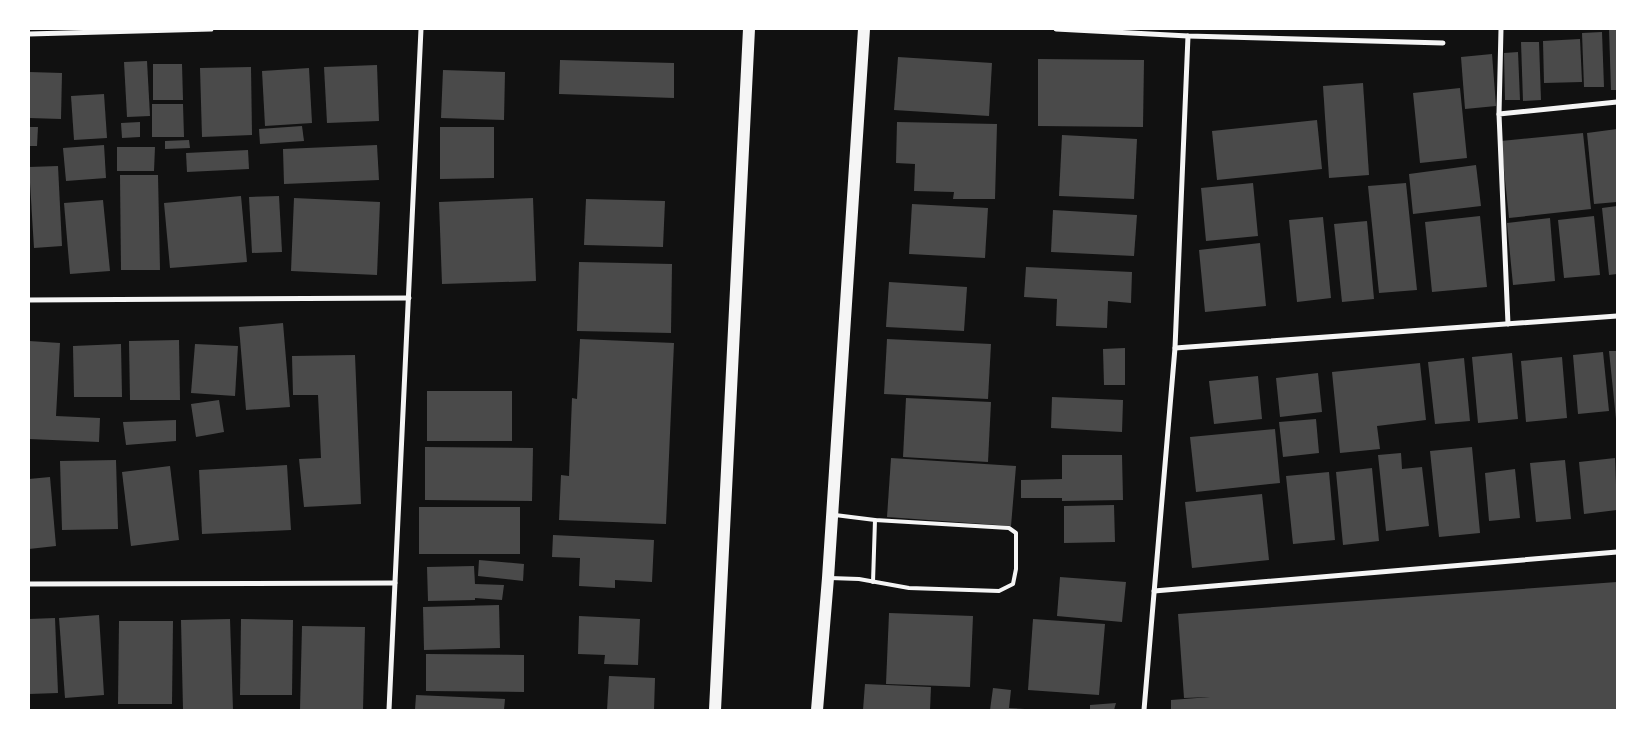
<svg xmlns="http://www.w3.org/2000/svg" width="1646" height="739" font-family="Barlow,sans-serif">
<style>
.building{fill:#4a4a4a}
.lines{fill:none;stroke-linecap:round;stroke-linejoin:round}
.service{stroke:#f5f5f5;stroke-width:4}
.minor{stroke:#f5f5f5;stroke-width:5}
.primary{stroke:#f5f5f5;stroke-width:12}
</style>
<rect width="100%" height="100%" fill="#111"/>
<g class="building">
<polygon points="1609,29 1617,29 1617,90 1611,90"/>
<polygon points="1602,32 1604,87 1584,87 1582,33"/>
<polygon points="1580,39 1582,82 1544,83 1543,41"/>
<polygon points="1521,42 1539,42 1541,100 1523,101"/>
<polygon points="1518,52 1520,100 1505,100 1504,53"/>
<polygon points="1492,54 1496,106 1465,109 1461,57"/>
<polygon points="898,57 992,63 989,116 894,110"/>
<polygon points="1038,59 1144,60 1143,127 1038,126"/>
<polygon points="560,60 674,63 674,98 559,94"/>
<polygon points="147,61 150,116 127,117 124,62"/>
<polygon points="153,64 182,64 183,100 153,100"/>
<polygon points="377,65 379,121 327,123 324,67"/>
<polygon points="251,67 252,135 202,137 200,68"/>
<polygon points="309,68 312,123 265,126 262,71"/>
<polygon points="443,70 505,72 504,120 441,118"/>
<polygon points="29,72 62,73 61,119 29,118"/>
<polygon points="1363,83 1369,175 1329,178 1323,86"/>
<polygon points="1460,88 1467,158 1420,163 1413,93"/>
<polygon points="104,94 107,138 74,140 71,96"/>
<polygon points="152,104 183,104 184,137 152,137"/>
<polygon points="1317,120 1322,169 1217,180 1212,131"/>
<polygon points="140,122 140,137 122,138 121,123"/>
<polygon points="897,122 997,124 995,199 953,199 954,192 914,191 915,164 896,163"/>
<polygon points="302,126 304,141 260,144 259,129"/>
<polygon points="29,127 38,127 37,146 29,146"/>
<polygon points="440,127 494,127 494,178 440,179"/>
<polygon points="1617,129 1617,202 1594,204 1587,133"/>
<polygon points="1583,133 1591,209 1509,218 1501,141"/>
<polygon points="1062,135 1137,139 1134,199 1059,196"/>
<polygon points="189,140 190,148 165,149 165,141"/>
<polygon points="104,145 106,178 66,181 63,148"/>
<polygon points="377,145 379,180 284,184 283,149"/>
<polygon points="117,147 155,147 154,171 117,171"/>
<polygon points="248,150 249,169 187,172 186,153"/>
<polygon points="1476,165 1481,206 1413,214 1409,174"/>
<polygon points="58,166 62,246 34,248 29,167"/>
<polygon points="120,175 158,175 160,270 121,270"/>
<polygon points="1253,183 1258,236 1206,241 1201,188"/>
<polygon points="1406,183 1417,290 1379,293 1368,186"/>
<polygon points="241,196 247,262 170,268 164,203"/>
<polygon points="279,196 282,252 252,253 249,197"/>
<polygon points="294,198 380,202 377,275 291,271"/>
<polygon points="533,198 536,281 442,284 439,202"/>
<polygon points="586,199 665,201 663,247 584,245"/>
<polygon points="103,200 110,271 70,274 64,203"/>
<polygon points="912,204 988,208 985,258 909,254"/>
<polygon points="1617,206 1617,274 1609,275 1602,208"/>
<polygon points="1053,210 1137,215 1134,256 1051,252"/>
<polygon points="1480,216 1487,287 1432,292 1425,222"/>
<polygon points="1594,216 1600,275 1564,278 1558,220"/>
<polygon points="1323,217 1331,298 1297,302 1289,220"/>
<polygon points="1550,218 1555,281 1513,285 1507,223"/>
<polygon points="1367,221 1374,299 1342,302 1334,224"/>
<polygon points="1260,243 1266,306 1205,312 1199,250"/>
<polygon points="579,262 672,264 671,333 577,331"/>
<polygon points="1026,267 1132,272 1131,303 1108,301 1107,328 1056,326 1057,299 1024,297"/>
<polygon points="889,282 967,287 964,331 886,327"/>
<polygon points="283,323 290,407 246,410 239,327"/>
<polygon points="580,339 674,343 666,524 559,520 561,475 569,476 572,398 577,399"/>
<polygon points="887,339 991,344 988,399 884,394"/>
<polygon points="179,340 180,400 130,400 129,341"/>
<polygon points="29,341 60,343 56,416 100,418 99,442 29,439"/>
<polygon points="121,344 122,397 74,397 73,346"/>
<polygon points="195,344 238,346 235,396 191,393"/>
<polygon points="1125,348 1125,385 1104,385 1103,349"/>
<polygon points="1609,351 1617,351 1617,419 1616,419"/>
<polygon points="1603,352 1609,411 1578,414 1573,355"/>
<polygon points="1512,353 1518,419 1478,423 1472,357"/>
<polygon points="355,355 361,504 304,507 299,459 321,458 318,395 293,395 292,356"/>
<polygon points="1562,357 1567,418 1526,422 1521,361"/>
<polygon points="1464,358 1470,421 1435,424 1428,362"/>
<polygon points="1420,363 1426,420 1377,426 1380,449 1340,453 1332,372"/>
<polygon points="1318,373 1322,412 1280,417 1276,378"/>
<polygon points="1258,376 1262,419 1214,424 1209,381"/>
<rect x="427" y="391" width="85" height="50"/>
<polygon points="1052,397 1123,400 1122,432 1051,428"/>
<polygon points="906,398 991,402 988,462 903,457"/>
<polygon points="219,400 224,432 196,437 191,404"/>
<polygon points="1316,419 1319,453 1283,457 1279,422"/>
<polygon points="176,420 176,441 126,445 123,422"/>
<polygon points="1275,429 1280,483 1196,492 1190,437"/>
<polygon points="425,447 533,448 532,501 425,500"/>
<polygon points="1472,447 1480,533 1439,537 1430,451"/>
<polygon points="1401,453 1402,469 1422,467 1429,526 1386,531 1378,455"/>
<polygon points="1062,455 1122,455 1123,500 1062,501 1062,498 1021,498 1021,480 1062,479"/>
<polygon points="891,458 1016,466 1011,526 887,517"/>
<polygon points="1615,458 1617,510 1584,514 1579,462"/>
<polygon points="116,460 118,529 62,530 60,461"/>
<polygon points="1565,460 1571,519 1536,522 1530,463"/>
<polygon points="287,465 291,530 202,534 199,470"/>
<polygon points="170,466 179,540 131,546 122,472"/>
<polygon points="1372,468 1379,541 1343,545 1336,472"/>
<polygon points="1515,469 1520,518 1489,521 1485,473"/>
<polygon points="1329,472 1335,540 1293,544 1286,476"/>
<polygon points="50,477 56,546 29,549 29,479"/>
<polygon points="1262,494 1269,560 1192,568 1185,502"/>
<polygon points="1114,505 1115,542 1064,543 1064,506"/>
<rect x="419" y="507" width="101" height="47"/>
<polygon points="553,535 654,540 652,582 615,580 615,588 579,586 580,558 552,557"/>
<polygon points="479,560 524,564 523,581 478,576"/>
<polygon points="474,566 475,584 504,585 502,600 475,598 475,600 428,601 427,567"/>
<polygon points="1060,577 1126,582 1122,622 1057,616"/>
<polygon points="1617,582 1617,710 1171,710 1171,700 1210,697 1184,698 1178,614"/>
<polygon points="499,605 500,648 424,650 423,607"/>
<polygon points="889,613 973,616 970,687 886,684"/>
<polygon points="99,615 104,695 65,698 59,618"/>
<polygon points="579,616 640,619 638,665 604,664 605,655 578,654"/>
<polygon points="55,618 58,693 29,694 29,619"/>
<polygon points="230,619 233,710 183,710 181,620"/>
<polygon points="241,619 293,620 292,695 240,695"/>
<polygon points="1033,619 1105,624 1099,695 1028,690"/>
<polygon points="119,621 173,621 172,704 118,704"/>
<polygon points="302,626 365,627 363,710 300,710"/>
<polygon points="426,654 524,655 524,692 426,691"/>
<polygon points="609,676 655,678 654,710 607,710"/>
<polygon points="865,684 931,687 930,710 863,710"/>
<polygon points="993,688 1011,690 1009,708 1025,709 1024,710 990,710"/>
<polygon points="416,695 505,699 504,710 415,710"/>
<polygon points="1116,703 1114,710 1090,710 1090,705"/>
</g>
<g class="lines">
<g class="service">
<polyline points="830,578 859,579 909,588 999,591 1013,584 1016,569 1016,533 1009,528 875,520 835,515"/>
<polyline points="873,582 875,520"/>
</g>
<g class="minor">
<polyline points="1056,29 1188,36 1443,43"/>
<polyline points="29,34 211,29"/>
<polyline points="1499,114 1501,29"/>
<polyline points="29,300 409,298"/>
<polyline points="1508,324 1499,114 1617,102"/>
<polyline points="1175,348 1617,316"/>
<polyline points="29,584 395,583"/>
<polyline points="1154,591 1617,552"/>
<polyline points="389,710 421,29"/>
<polyline points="1144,710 1175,348 1188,36"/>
</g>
<g class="primary">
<polyline points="715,710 749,29"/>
<polyline points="817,710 828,578 864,29"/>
</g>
</g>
<rect width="1646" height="739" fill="none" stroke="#ffffff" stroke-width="60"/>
</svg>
